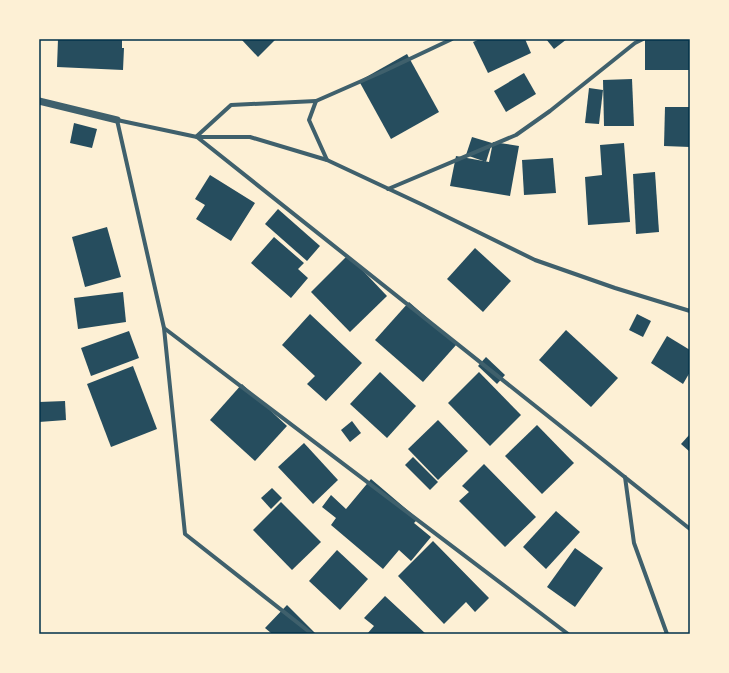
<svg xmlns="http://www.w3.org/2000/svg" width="729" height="673" font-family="Roboto,sans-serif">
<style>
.building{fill:#264d5e}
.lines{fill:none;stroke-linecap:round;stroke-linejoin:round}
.minor{stroke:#3f606c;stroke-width:4}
.tertiary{stroke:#3f606c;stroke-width:7}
.neatline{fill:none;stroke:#003049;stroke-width:1.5}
</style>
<rect width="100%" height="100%" fill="#fdf0d5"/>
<g class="building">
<polygon points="58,39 122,39 122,48 124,48 123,70 57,67"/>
<polygon points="241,39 276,39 258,57"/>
<polygon points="480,39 525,39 531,53 488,73 473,42"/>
<polygon points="546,39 567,39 554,49"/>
<rect x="645" y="39" width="45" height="31"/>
<polygon points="407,54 439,112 391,139 359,81"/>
<polygon points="524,73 536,94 506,112 494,91"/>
<polygon points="632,79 634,126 604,126 603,80"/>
<polygon points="589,88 603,90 599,124 585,123"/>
<polygon points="665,107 690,107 690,147 664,146"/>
<polygon points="74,123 97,129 92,148 70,143"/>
<polygon points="472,137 492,143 486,162 466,155"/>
<polygon points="493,142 519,146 510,196 450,186 456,156 489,162"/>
<polygon points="624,143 630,222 588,225 585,177 602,175 600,145"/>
<polygon points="553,158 556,193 524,195 522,160"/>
<polygon points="655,172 659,232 636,234 633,174"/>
<polygon points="210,175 255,203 231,241 196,219 205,205 195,199"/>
<polygon points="278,209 320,246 307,261 265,224"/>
<polygon points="107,227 121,277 85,287 72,237"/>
<polygon points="274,237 304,263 298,269 308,278 291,298 251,263"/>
<polygon points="475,248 511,281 483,312 447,279"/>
<polygon points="348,255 387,296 350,332 311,292"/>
<polygon points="123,292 126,322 78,329 74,298"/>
<polygon points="409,302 457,344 423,382 375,340"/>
<polygon points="310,314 362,363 326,401 307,384 315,376 282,345"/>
<polygon points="637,314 651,321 643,337 629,330"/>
<polygon points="566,330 618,378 591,407 539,360"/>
<polygon points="129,331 139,358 91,376 81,348"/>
<polygon points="667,336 690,350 690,372 683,384 651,363"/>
<polygon points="486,357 505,375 497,384 478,366"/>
<polygon points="133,366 157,429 111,447 87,384"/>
<polygon points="380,372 416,406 387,438 350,404"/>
<polygon points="479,372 521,415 490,446 448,403"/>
<polygon points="242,384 287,426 255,461 210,420"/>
<polygon points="65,401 66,420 39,422 39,402"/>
<polygon points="438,420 468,451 438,480 408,449"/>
<polygon points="352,421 361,433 350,442 341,430"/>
<polygon points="537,425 574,463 542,494 505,456"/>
<polygon points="690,434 690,452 681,444"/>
<polygon points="304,443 338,480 313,504 278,467"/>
<polygon points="413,457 438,482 430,490 405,465"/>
<polygon points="484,464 536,517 505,547 459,501 469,492 462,486"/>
<polygon points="371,479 418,519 414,523 431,537 411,561 399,550 383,569 331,525 336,518 322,507 331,495 346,509"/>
<polygon points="272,488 282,498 271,509 261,498"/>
<polygon points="281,502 321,542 292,570 253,530"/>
<polygon points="556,511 580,532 546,569 523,547"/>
<polygon points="433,541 489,598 475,612 466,602 444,624 398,576"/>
<polygon points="575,548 603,568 575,607 547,587"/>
<polygon points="337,550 368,579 340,610 309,581"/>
<polygon points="385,596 426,634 367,634 374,626 364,618"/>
<polygon points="287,605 316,634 270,634 271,633 265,628"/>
</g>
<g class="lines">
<g class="minor">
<polyline points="197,136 231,105 316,101"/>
<polyline points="197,137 250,137 327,160 423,205 535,260 615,288 690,311"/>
<polyline points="327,160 309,120 316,101 382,72 452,39"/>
<polyline points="388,189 516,135 550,111 635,43 643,39"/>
<polyline points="164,328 568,634"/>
<polyline points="625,477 634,543 667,634"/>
<polyline points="312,634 185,534 164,328 117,120 197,137 690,529"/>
</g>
<polyline class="tertiary" points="39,101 117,120"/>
</g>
<rect width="729" height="673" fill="none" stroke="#fdf0d5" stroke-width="80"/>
<rect x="40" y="40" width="649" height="593" class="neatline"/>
</svg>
